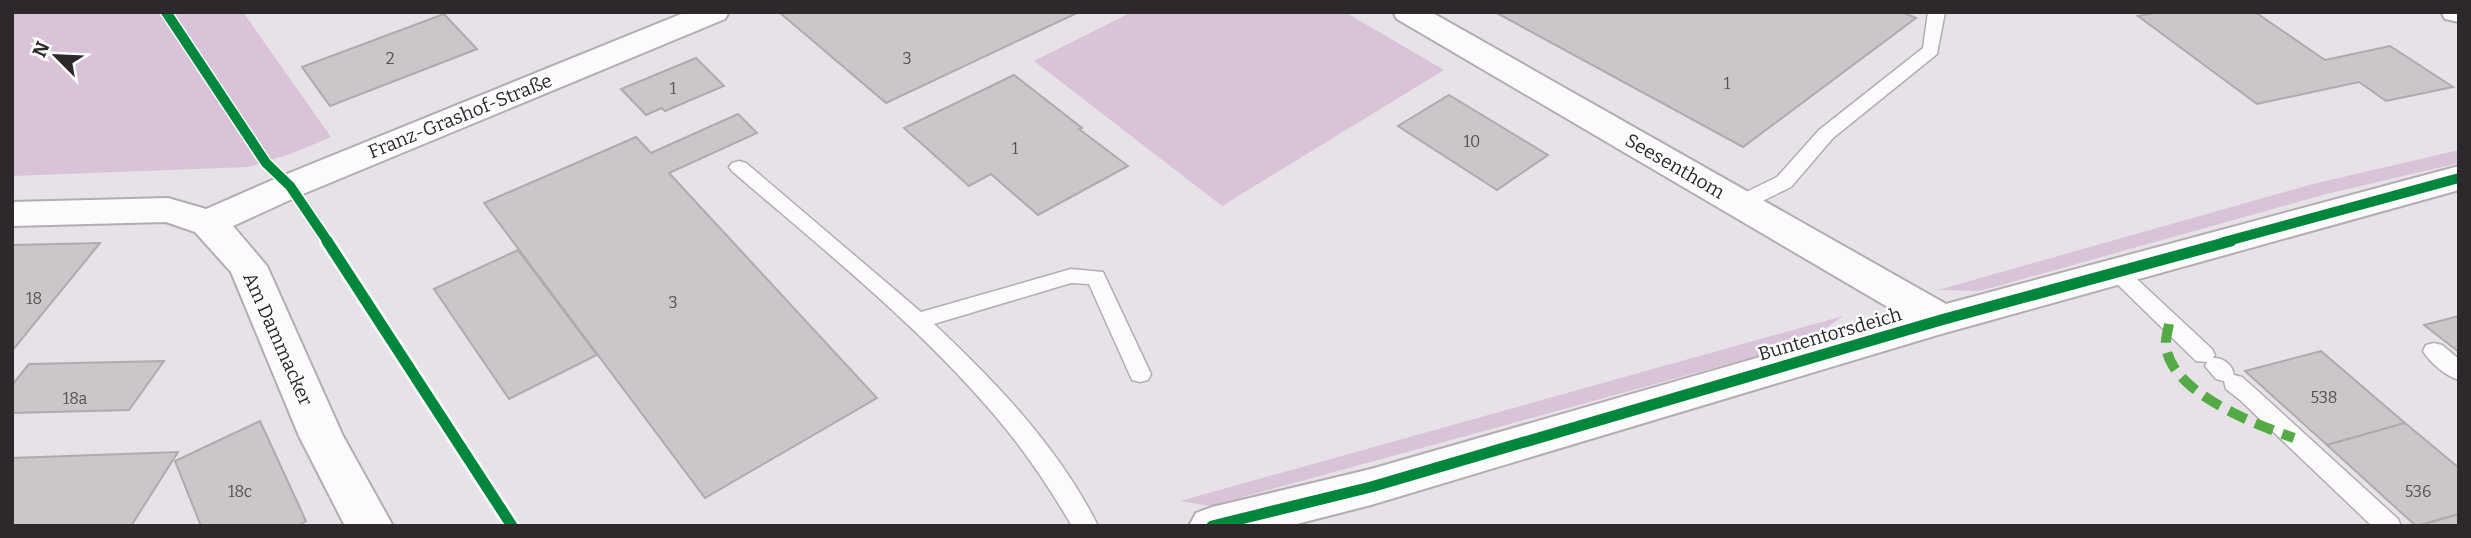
<svg xmlns="http://www.w3.org/2000/svg" width="2471" height="538" font-family="Bitter,serif">
<style>
.green{fill:#d8c3d9}
.building{fill:#cac6ca;stroke:#aeaaae;stroke-width:2}
.lines{fill:none;stroke-linecap:round;stroke-linejoin:round}
.lane-casing{stroke:#b1adb1;stroke-width:3}
.street-casing{stroke:#b1adb1;stroke-width:4}
.lane{fill:#fbfbfb;fill-rule:evenodd}
.street{fill:#fbfbfb;fill-rule:evenodd}
.quiet{stroke:#54aa44;stroke-width:10;stroke-dasharray:19 10;stroke-linecap:butt}
.cycleway-far1-casing{stroke:#fff;stroke-width:13}
.cycleway-casing{stroke:#fff;stroke-width:16}
.cycleway-far1{stroke:#00873e;stroke-width:10}
.cycleway{stroke:#00873e;stroke-width:11}
.labels{text-anchor:middle;dominant-baseline:central;stroke-width:5;stroke-linejoin:round;paint-order:stroke}
.number-label{font-size:16px;fill:#545054}
.street-label{font-size:19px;fill:#2c282c;stroke:#fff}
</style>
<rect width="100%" height="100%" fill="#e7e2e7"/>
<g class="green">
<polygon points="12,12 243,12 331,137 293,153 248,167 12,176"/>
<polygon points="1132,12 1345,12 1444,70 1222,206 1034,61"/>
<polygon points="2459,150 2459,163 2326,194 1980,291 1938,290 2313,184"/>
<polygon points="1843,316 1805,343 1210,506 1180,501"/>
</g>
<g class="building">
<polygon points="779,12 1079,12 886,103"/>
<polygon points="1495,12 1902,12 1916,18 1743,147"/>
<polygon points="2159,12 2255,12 2325,60 2390,46 2453,87 2386,101 2359,82 2257,104 2138,16"/>
<polygon points="444,14 477,49 330,106 302,67"/>
<polygon points="696,58 724,86 665,111 662,108 646,115 621,89"/>
<polygon points="1014,75 1082,128 1079,129 1128,166 1038,215 991,174 969,186 904,128"/>
<polygon points="1449,95 1548,155 1497,190 1398,126"/>
<polygon points="738,114 757,133 669,173 877,398 705,498 484,203 636,137 651,153"/>
<polygon points="100,243 12,351 12,245"/>
<polygon points="518,250 597,355 509,399 434,289"/>
<polygon points="2459,316 2459,352 2424,325"/>
<polygon points="2321,351 2405,423 2327,445 2245,371"/>
<polygon points="164,361 129,410 12,413 12,385 29,364"/>
<polygon points="260,421 306,521 297,526 201,526 175,461"/>
<polygon points="2405,423 2459,468 2459,514 2416,526 2327,445"/>
<polygon points="178,452 131,526 12,526 12,458"/>
<polygon points="2459,514 2459,526 2418,526"/>
</g>
<g class="lines">
<defs>
<g id="lane">
<polygon points="1928,12 1945,12 1937,54 1833,138 1791,187 1746,209 1732,209 1729,204 1732,199 1777,177 1819,130 1923,48"/>
<path d="M739,161L746,163L921,312L1071,269L1103,272L1151,374L1148,380L1140,382L1132,380L1089,284L1071,283L934,324C996,382 1060,449 1098,526H1072C1052,492 1031,460 1006,429C927,332 827,253 732,171L729,167L732,163Z"/>
<path d="M2118,266L2125,268L2212,349L2215,355L2213,358C2223,357 2233,365 2234,375L2242,377L2259,392L2398,519L2401,526H2372L2240,400L2226,389L2224,381L2216,379L2205,366L2207,362L2196,361L2111,278L2107,273L2111,268Z"/>
<path d="M2434,343L2442,345L2459,359V380C2446,376 2430,363 2423,351L2426,345Z"/>
</g>
<g id="street">
<polygon points="686,12 729,12 725,19 303,194 233,226 267,266 343,436 393,526 345,526 299,436 231,272 195,232 166,222 12,226 12,202 168,198 206,209 277,178"/>
<polygon points="1393,12 1431,12 1946,304 2459,166 2459,190 1941,334 1371,505 1289,526 1189,526 1196,513 1212,507 1371,469 1903,316 1397,19"/>
<polygon points="2441,12 2459,12 2459,22 2445,19"/>
</g>
</defs>
<use href="#lane" class="lane-casing"/>
<use href="#street" class="street-casing"/>
<use href="#lane" class="lane"/>
<use href="#street" class="street"/>
<path class="quiet" d="M2169,324C2168,331 2165,339 2166,346C2171,393 2255,424 2294,438"/>
<defs>
<g id="cycleway-far1">
<polyline points="166,12 266,163 290,186 328,242"/>
<polyline points="2224,242 2459,178"/>
</g>
<g id="cycleway">
<polyline points="327,241 512,526"/>
<polyline points="1212,526 1371,487 1941,320 2231,241"/>
</g>
</defs>
<use href="#cycleway-far1" class="cycleway-far1-casing"/>
<use href="#cycleway" class="cycleway-casing"/>
<use href="#cycleway-far1" class="cycleway-far1"/>
<use href="#cycleway" class="cycleway"/>
</g>
<g class="labels">
<g class="number-label">
<text x="390" y="58">2</text>
<text x="907" y="58">3</text>
<text x="1727" y="83">1</text>
<text x="673" y="88">1</text>
<text x="1472" y="141">10</text>
<text x="1015" y="148">1</text>
<text x="34" y="298">18</text>
<text x="673" y="302">3</text>
<text x="2324" y="397">538</text>
<text x="75" y="398">18a</text>
<text x="240" y="491">18c</text>
<text x="2418" y="491">536</text>
</g>
<g class="street-label">
<text transform="translate(460 116) rotate(-22)">Franz-Grashof-Straße</text>
<text transform="translate(1675 166) rotate(30)">Seesenthom</text>
<text transform="translate(1830 334) rotate(-16)">Buntentorsdeich</text>
<text transform="translate(278 339) rotate(66)">Am Dammacker</text>
</g>
</g>
<rect width="2471" height="538" fill="none" stroke="#2c282c" stroke-width="28"/>
<g transform="translate(56 56) rotate(294)" stroke="#ffffff" stroke-width="5" paint-order="stroke">
<path d="M0-5L12 26L0 18L-12 26Z" fill="#2c282c"/>
<text y="-10" font-size="19" font-weight="bold" text-anchor="middle" fill="#2c282c">N</text>
</g>
</svg>
